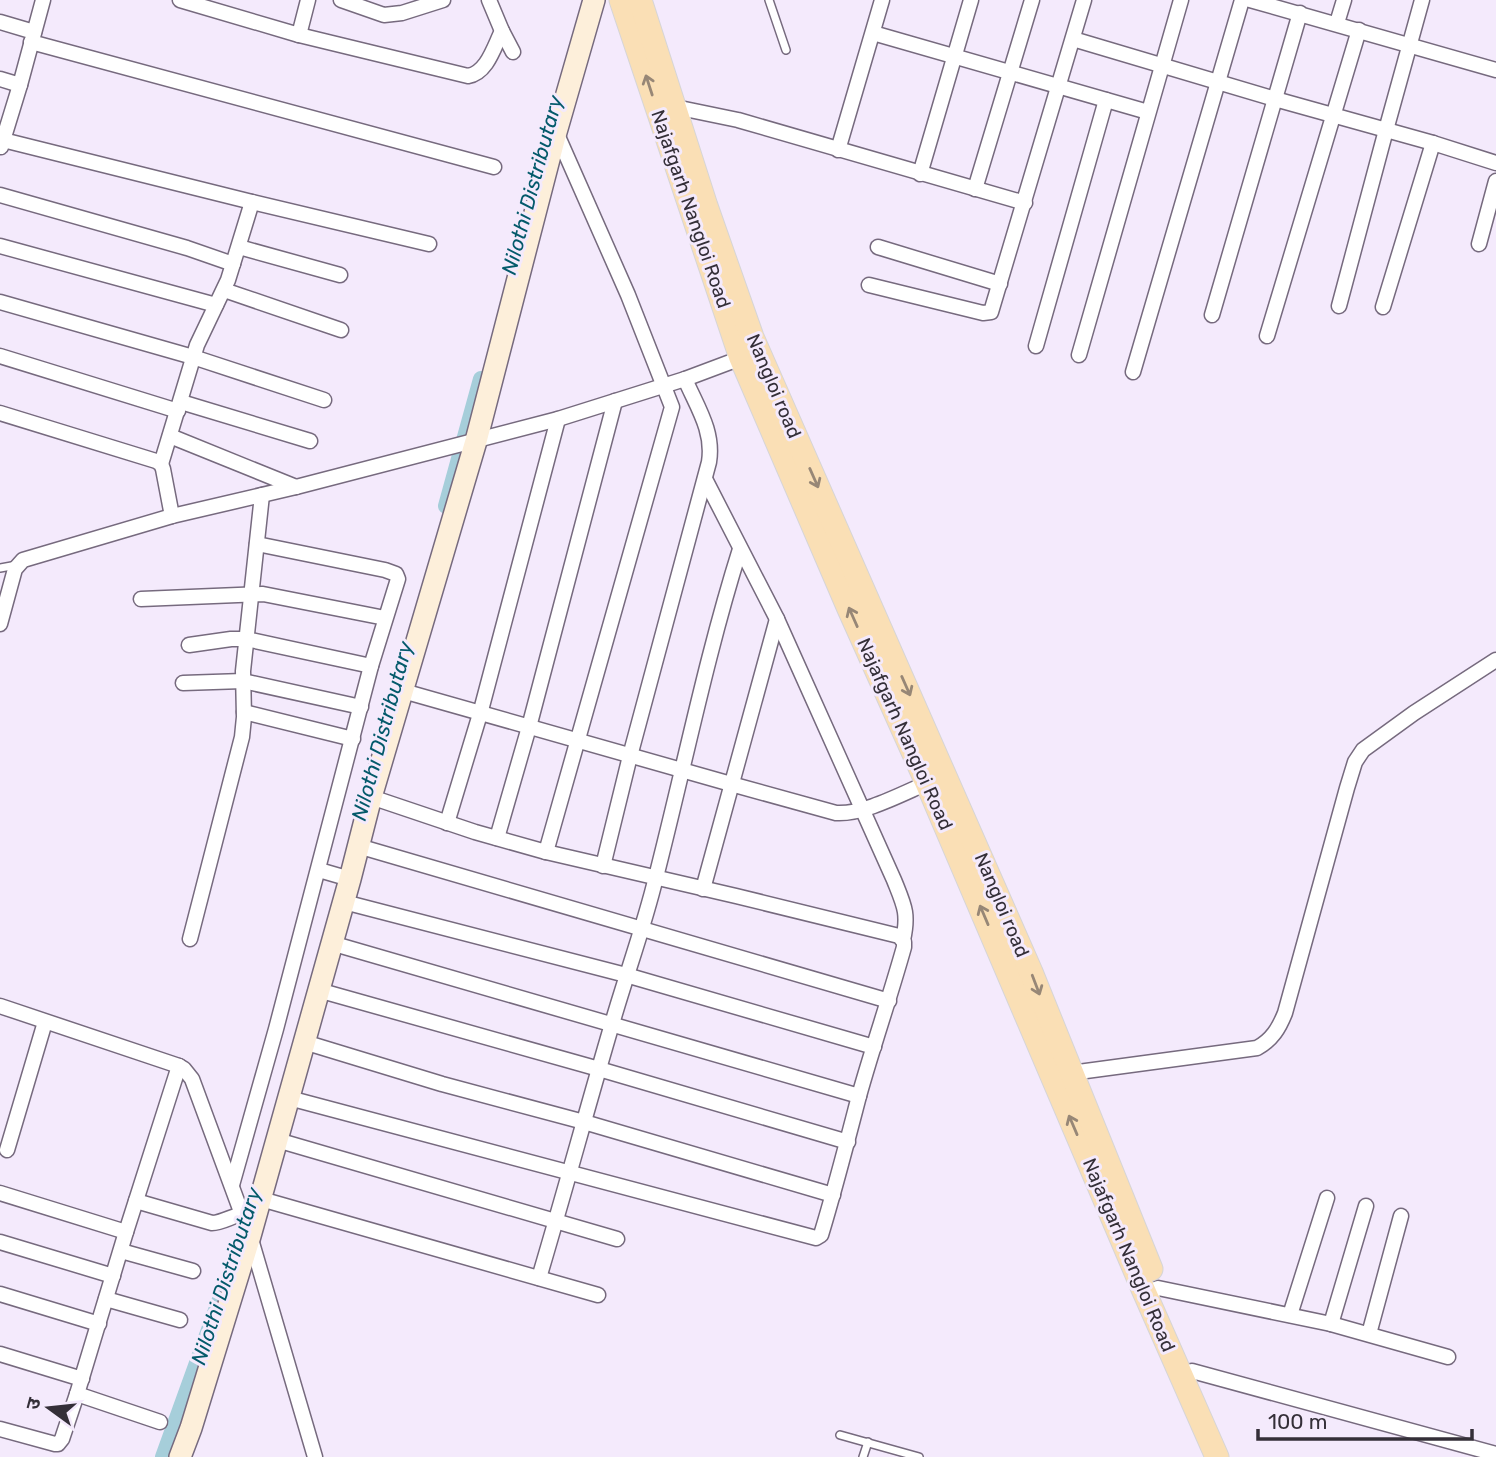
<svg xmlns="http://www.w3.org/2000/svg" width="1496" height="1457" font-family="Rubik,'Noto Sans Devanagari',sans-serif">
<style>
.lines{fill:none;stroke-linecap:round;stroke-linejoin:round}
.canal{stroke:#a6ceda;stroke-width:16}
.lane-casing{stroke:#766a7e;stroke-width:10}
.street-casing{stroke:#766a7e;stroke-width:17}
.secondary-casing{stroke:#766a7e;stroke-width:24}
.primary-casing{stroke:#d6d5d7;stroke-width:25}
.lane{stroke:#fff;stroke-width:7}
.street{stroke:#fff;stroke-width:14}
.secondary{stroke:#fdefda;stroke-width:21}
.primary{stroke:#fadfb5;stroke-width:23}
.oneway{stroke:#978776}
.labels{text-anchor:middle;dominant-baseline:central;stroke-width:6;stroke-linejoin:round;paint-order:stroke}
.street-label{font-size:19px;fill:#342f38;stroke:#f4eafc}
.water-label{font-size:21px;font-style:italic;fill:#045a6b;stroke:#f4eafc}
</style>
<rect width="100%" height="100%" fill="#f4eafc"/>
<g class="lines">
<g class="canal">
<polyline points="446,506 481,379"/>
<polyline points="163,1457 223,1291"/>
</g>
<defs>
<g id="lane">
<polyline points="769,0 786,50"/>
<polyline points="0,568 17,565"/>
<polyline points="840,1435 919,1457"/>
<polyline points="863,1457 868,1442"/>
</g>
<g id="street">
<path d="M180,0L299,35L468,76C487,73 494,47 502,31"/>
<polyline points="341,0 384,15 402,13 443,0"/>
<polyline points="489,0 502,31 513,52"/>
<polyline points="1250,0 1496,70"/>
<polyline points="0,22 34,32"/>
<polyline points="1337,23 1344,0"/>
<polyline points="873,33 1148,112"/>
<polyline points="299,35 308,0"/>
<polyline points="1073,39 1275,99 1433,143 1496,163"/>
<polyline points="31,42 494,167"/>
<polyline points="0,79 20,85"/>
<polyline points="675,107 738,120 1025,203"/>
<polyline points="3,140 252,202 429,244"/>
<polyline points="1,147 20,85 43,0"/>
<polyline points="838,150 882,0"/>
<polyline points="920,174 971,0"/>
<polyline points="975,189 1032,0"/>
<polyline points="0,195 187,248 233,264"/>
<polyline points="1479,244 1496,181"/>
<polyline points="0,246 216,305"/>
<polyline points="239,247 340,275"/>
<polyline points="878,247 1000,284"/>
<polyline points="869,285 983,313 991,312 1084,0"/>
<polyline points="224,290 341,330"/>
<polyline points="0,302 193,357 324,400"/>
<polyline points="1339,306 1386,130 1422,0"/>
<polyline points="1383,307 1433,143"/>
<polyline points="1212,315 1300,13"/>
<polyline points="1267,336 1359,30"/>
<polyline points="1036,346 1106,100"/>
<polyline points="1079,355 1181,0"/>
<polyline points="0,356 178,411"/>
<polyline points="1133,372 1242,0"/>
<polyline points="181,402 310,441"/>
<polyline points="0,413 156,461 161,464 163,469 172,516"/>
<polyline points="170,436 296,487"/>
<polyline points="161,464 197,345 228,280 252,202"/>
<path d="M705,479L777,619L894,880C904,905 909,913 903,940"/>
<polyline points="141,599 263,594 385,618"/>
<polyline points="0,624 15,569 23,560 172,516 296,487 558,419 685,379 741,358"/>
<polyline points="189,645 231,639 246,639 371,666"/>
<polyline points="183,683 243,681 361,707"/>
<path d="M403,691L731,784L836,813C864,815 905,792 932,781"/>
<polyline points="244,712 353,739"/>
<polyline points="447,823 480,714 558,419"/>
<polyline points="497,838 529,727 615,401"/>
<polyline points="358,846 889,1001"/>
<polyline points="546,852 672,407 628,295 556,132"/>
<path d="M603,866L630,756L709,462C714,431 697,407 685,379"/>
<polyline points="319,870 350,879"/>
<polyline points="703,889 777,619"/>
<polyline points="344,902 626,975 874,1047"/>
<polyline points="190,939 242,737 244,717 243,671 262,495"/>
<polyline points="331,943 859,1096"/>
<polyline points="318,990 599,1069 848,1142"/>
<polyline points="0,1006 179,1066 184,1069 192,1079 250,1236 315,1457"/>
<polyline points="304,1042 442,1084 584,1122 833,1195"/>
<path d="M1071,1073L1257,1048C1272,1040 1279,1028 1285,1013L1347,788L1355,762L1363,750L1414,713L1496,660"/>
<path d="M289,1098L816,1238L821,1235C835,1189 847,1142 859,1096C873,1046 890,997 904,947V942L899,936L736,896L546,852L475,832L371,797"/>
<polyline points="277,1140 617,1239"/>
<polyline points="7,1150 45,1022"/>
<polyline points="232,1185 276,1029 371,666 398,579 396,574 385,570 257,544"/>
<polyline points="0,1193 126,1232"/>
<polyline points="261,1199 598,1295"/>
<path d="M136,1201L212,1223C222,1223 232,1216 242,1214"/>
<polyline points="0,1242 113,1276"/>
<polyline points="121,1251 193,1271"/>
<path d="M539,1278C564,1194 587,1109 612,1024C626,975 644,927 656,877C684,768 706,657 740,549"/>
<polyline points="0,1294 99,1324"/>
<polyline points="1145,1295 1158,1288 1331,1324 1448,1357"/>
<polyline points="106,1299 180,1320"/>
<polyline points="1290,1315 1327,1198"/>
<polyline points="1331,1324 1366,1206"/>
<polyline points="1369,1334 1401,1216"/>
<polyline points="0,1354 82,1379"/>
<polyline points="1192,1371 1496,1454"/>
<polyline points="77,1394 160,1422"/>
<polyline points="0,1429 55,1444 58,1444 62,1439 77,1394 126,1232 179,1066"/>
</g>
<polyline id="secondary" points="180,1457 191,1428 250,1236 350,879 371,797 476,441 556,132 594,0"/>
<g id="primary">
<polyline points="621,0 741,358 849,609 927,783 1143,1289 1217,1457"/>
<polyline points="640,0 706,206 752,337 1031,972 1151,1269"/>
</g>
</defs>
<use href="#lane" class="lane-casing"/>
<use href="#street" class="street-casing"/>
<use href="#secondary" class="secondary-casing"/>
<use href="#primary" class="primary-casing"/>
<use href="#lane" class="lane"/>
<use href="#street" class="street"/>
<use href="#secondary" class="secondary"/>
<use href="#primary" class="primary"/>
</g>
<defs><path id="oneway-shaft" d="M-6 0H5M1.5-3L5.5 0L1.5 3" fill="none" stroke-width="1.6" stroke-linecap="round" stroke-linejoin="round" transform="scale(1.75)"/></defs>
<g class="oneway">
<use href="#oneway-shaft" transform="translate(649 85) rotate(-108)"/>
<use href="#oneway-shaft" transform="translate(814 478) rotate(66)"/>
<use href="#oneway-shaft" transform="translate(853 617) rotate(-114)"/>
<use href="#oneway-shaft" transform="translate(906 686) rotate(66)"/>
<use href="#oneway-shaft" transform="translate(984 915) rotate(-113)"/>
<use href="#oneway-shaft" transform="translate(1036 985) rotate(69)"/>
<use href="#oneway-shaft" transform="translate(1073 1125) rotate(-113)"/>
</g>
<g class="labels">
<g class="street-label">
<text transform="translate(691 209) rotate(71)">Najafgarh Nangloi Road</text>
<text transform="translate(774 386) rotate(67)">Nangloi road</text>
<text transform="translate(905 734) rotate(66)">Najafgarh Nangloi Road</text>
<text transform="translate(1002 905) rotate(67)">Nangloi road</text>
<text transform="translate(1129 1255) rotate(67)">Najafgarh Nangloi Road</text>
</g>
<g class="water-label">
<text transform="translate(532 185) rotate(-75)">Nilothi Distributary</text>
<text transform="translate(382 731) rotate(-75)">Nilothi Distributary</text>
<text transform="translate(226 1276) rotate(-72)">Nilothi Distributary</text>
</g>
</g>
<g transform="translate(49 1408) rotate(285)" stroke="#f4eafc" stroke-width="5" paint-order="stroke">
<path d="M0-5L12 26L0 18L-12 26Z" fill="#342f38"/>
<text y="-10" font-size="19" font-weight="bold" text-anchor="middle" fill="#342f38">उ</text>
</g>
<path d="M1258 1429v10h214v-10" fill="none" stroke="#342f38" stroke-width="3.5"/>
<text x="1268" y="1429" font-size="21" fill="#342f38" stroke="#f4eafc" stroke-width="5" paint-order="stroke">100 m</text>
</svg>
